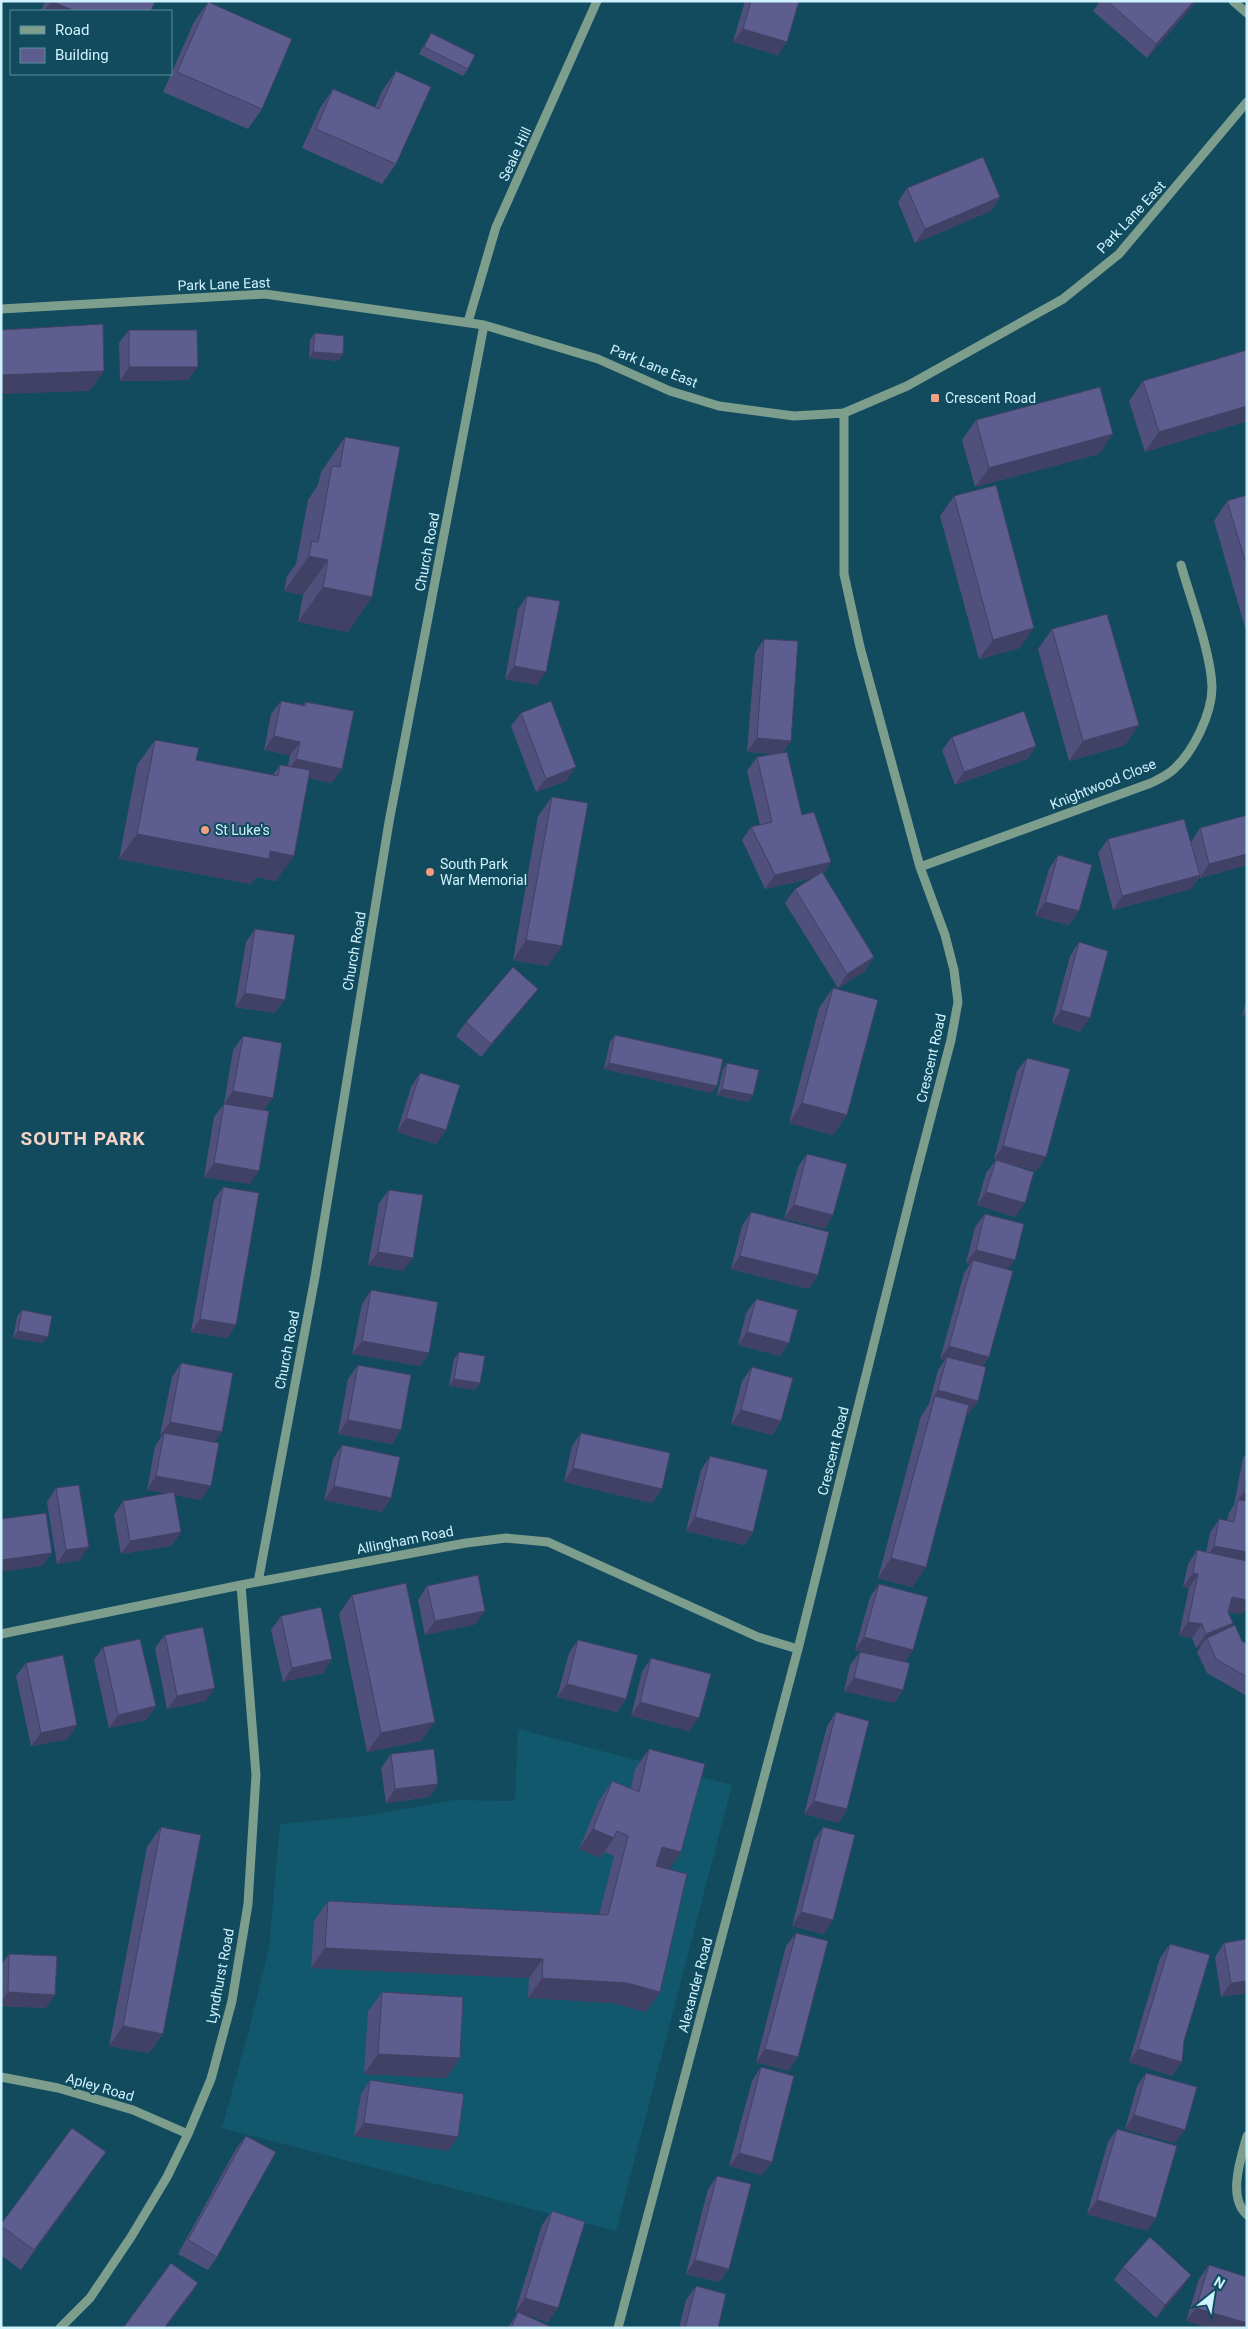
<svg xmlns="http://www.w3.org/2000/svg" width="1248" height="2329" font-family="Roboto,sans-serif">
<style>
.built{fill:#12586c}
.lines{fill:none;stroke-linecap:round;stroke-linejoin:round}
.minor{stroke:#7e9e8d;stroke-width:9}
.wall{fill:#50507c}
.shaded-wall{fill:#414165}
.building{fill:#5d5d90;stroke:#414165}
.poi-dot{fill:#f2a07f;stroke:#114b5d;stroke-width:2}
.labels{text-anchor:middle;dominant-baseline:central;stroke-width:4;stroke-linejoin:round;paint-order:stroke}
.street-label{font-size:14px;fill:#cff2ff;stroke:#114b5d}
.poi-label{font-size:14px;fill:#cff2ff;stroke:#114b5d;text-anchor:start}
.district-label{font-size:19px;font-weight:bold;letter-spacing:1px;fill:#f4d4c7;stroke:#114b5d}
</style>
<rect width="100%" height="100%" fill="#114b5d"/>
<path class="built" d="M518,1729L732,1785L616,2231L222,2128L249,2030L269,1948L280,1824L365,1816L454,1800L515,1801Z"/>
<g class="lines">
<path class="minor" d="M1233,1L1247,13
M1,309L265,294L484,325L598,359L670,391L719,406L794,416L844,413L907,386L1063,299L1119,254L1247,102
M468,322L496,227L597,1
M920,867L1151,783C1159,779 1168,775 1174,769C1193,752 1212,714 1212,687C1211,653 1191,600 1181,565
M258,1582L315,1277L389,822L484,325
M1,1634L241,1585L466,1543L506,1538L548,1542L758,1637L798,1649
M1,2077L58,2088L133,2110L188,2134
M1247,2136C1241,2158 1227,2197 1247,2215
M60,2328L90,2298L131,2237L167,2177L188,2134L211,2079L232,2001L248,1904L256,1775L241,1585
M618,2328L798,1649L915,1178L951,1040L958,1002L954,970L945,935L920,867L860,647L844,574V413"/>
</g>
<path class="wall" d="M45,1H155L151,11H41Z
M745,1H799L778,55L733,42Z
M1100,1H1197L1147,58L1093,11Z
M208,2L262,109L248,129L163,92L194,22Z
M431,33L468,69L463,76L419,54Z
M396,71V164L382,184L302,148L320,108L333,89L375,107L382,91Z
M907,188L1000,197L991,211L915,243L898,202Z
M129,330L188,380L120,381L119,343Z
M315,333L343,354L338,361L309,358L310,340Z
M1247,350V421L1145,452L1129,401L1143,381Z
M976,420L1099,454L975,487L962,440Z
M345,437L372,597L348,632L298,622L303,595L284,591L287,576L296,564L308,500L318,485L321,472Z
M1247,495V634L1214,521L1227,501Z
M954,496L1020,648L979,659L940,516Z
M527,596L537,685L505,679L518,609Z
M1052,629L1139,725L1125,745L1069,761L1038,649Z
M764,639L791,741L782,753L802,815L831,862L823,874L874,957L865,971L838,988L785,903L795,889L813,878L765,889L742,840L751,827L760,825L747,771L757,757L776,754L747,752L755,653Z
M281,701L303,705L306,702L332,783L309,778L276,881L256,877L251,884L119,859L137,765L155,740L196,760L273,775L280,765L288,766L290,755L264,750L271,714Z
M521,713L566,781L536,792L511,726Z
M952,737L1036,746L1027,759L955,785L942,750Z
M552,797L548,966L513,960L538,816Z
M1247,815V865L1200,878V876L1191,889L1113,910L1098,853L1108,839L1191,842L1200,828Z
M1058,855L1069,925L1035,916L1049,869Z
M255,929L275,1013L235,1007L246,942Z
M1079,942L1080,1032L1052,1023L1070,956Z
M833,988L847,1115L833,1135L789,1123L819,1008Z
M538,989L528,1002L481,1057L456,1036L466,1022Z
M1247,999V1017L1242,1016Z
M615,1035L712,1093L604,1069L610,1042Z
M243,1036L264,1110L250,1184L204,1177L214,1117L224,1104L233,1050Z
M1027,1058L1037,1171L1006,1163L1015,1217L977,1205L986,1173L996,1160L994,1159L1017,1071Z
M727,1063L753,1095L748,1102L717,1095L723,1069Z
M420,1073L446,1130L436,1144L397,1132L411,1087Z
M807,1154L833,1215L824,1229L784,1218L798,1167Z
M223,1187L236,1325L227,1338L191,1332L214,1200Z
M389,1190L403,1271L368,1265L379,1203Z
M751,1212L818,1275L809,1289L731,1269L742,1226Z
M985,1214L1008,1270L989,1357L983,1366L978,1401L968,1415L967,1414L926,1567L912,1587L878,1578L921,1416L929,1404L938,1370L945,1360L940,1359L964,1273L970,1264L966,1263L975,1227Z
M371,1290L429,1353L420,1366L352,1354L362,1304Z
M756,1299L780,1356L738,1345L746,1313Z
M22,1310L43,1343L13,1338L17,1317Z
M459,1352L475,1390L449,1386L454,1359Z
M181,1363L215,1442L201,1500L175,1495L181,1532L171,1546L121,1554L114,1515L123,1501L167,1493L147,1490L155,1446L162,1436L160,1435L172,1377Z
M358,1365L392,1444L338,1434L348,1379Z
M752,1367L781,1421L772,1435L731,1424L742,1381Z
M581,1433L662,1489L652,1503L564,1482L572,1446Z
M342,1445L391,1498L382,1512L324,1500L333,1459Z
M1247,1453V1607L1242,1614L1228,1612L1233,1623L1230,1627L1242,1641L1247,1644V1696L1207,1673L1197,1652L1201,1646L1196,1648L1192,1638L1179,1635L1189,1588L1183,1587L1188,1564L1197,1550L1206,1552L1210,1533L1219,1519L1227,1521L1229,1513L1234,1505L1243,1458Z
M710,1456L753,1532L744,1545L686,1531L701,1470Z
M56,1488L80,1560L57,1564L47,1502Z
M879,1584L905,1662L903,1690L894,1703L844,1691L850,1665L860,1652L867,1654L855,1650L870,1597Z
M427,1586L476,1624L425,1635L418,1600Z
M352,1595L421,1741L367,1752L339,1614Z
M281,1616L323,1673L283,1682L271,1630Z
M165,1635L206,1701L167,1709L155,1648Z
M578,1640L626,1699L617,1712L557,1697L569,1653Z
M103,1647L156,1706L146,1720L109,1728L94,1660Z
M651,1658L689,1731L631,1716L642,1672Z
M26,1663L68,1739L31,1746L16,1676Z
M836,1712L847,1809L838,1823L804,1814L827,1726Z
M649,1749L669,1869L646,2012L613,2003L528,1998L529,1978L311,1968L314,1921L328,1901L599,1915L614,1856L605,1852L600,1858L579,1849L599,1801L612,1781L631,1788L635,1769Z
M391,1754L438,1784L429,1797L386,1803L381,1768Z
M161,1827L163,2034L149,2053L109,2046L147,1847Z
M823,1827L824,1934L792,1926L814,1841Z
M796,1933L798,2057L788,2071L756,2062L786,1946Z
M1224,1943L1247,1993L1221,1997L1215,1957Z
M1170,1944L1182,2062L1172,2076L1129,2062L1160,1958Z
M9,1954L46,2008L1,2006V1965Z
M382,1992L460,2058L446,2078L364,2074L368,2012Z
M761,2067L772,2162L762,2175L729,2166L752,2081Z
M1146,2073L1175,2143L1125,2129L1137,2086Z
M370,2080L458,2137L448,2151L354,2136L361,2094Z
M1117,2129L1156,2218L1147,2231L1087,2214L1108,2142Z
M246,2136L217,2257L208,2270L178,2254L236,2149Z
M92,2172L21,2270L1,2255V2224Z
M717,2176L729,2269L719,2282L686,2274L708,2189Z
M552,2211L548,2322L520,2313L548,2328H508L518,2312H515L542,2225Z
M1209,2265L1247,2277L1186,2321L1199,2279Z
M1123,2267L1182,2288L1156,2318L1114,2280Z
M696,2286L718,2328H679L686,2300Z"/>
<path class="shaded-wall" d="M51,1L75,11H44Z
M1194,1H1197L1147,58L1156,44Z
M743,29L787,42L778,55L733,42Z
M1000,197L991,211L915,243L925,229Z
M313,352L343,354L338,361L309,358Z
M129,367H198L188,380L120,381Z
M104,371L90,391L1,394V375Z
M1247,406V421L1145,452L1159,432Z
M1113,434L1099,454L975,487L989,468Z
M309,556L328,560L303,595L284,591Z
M323,587L372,597L348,632L298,622Z
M1034,628L1020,648L979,659L993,640Z
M514,666L546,672L537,685L505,679Z
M1139,725L1125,745L1069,761L1083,741Z
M274,736L300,742L290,755L264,750Z
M757,738L791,741L781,754L747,752Z
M1036,746L1027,759L955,785L964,772Z
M296,759L342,769L332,783L287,773Z
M576,767L566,781L536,792L546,779Z
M137,834L270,851L294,856L276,881L256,877L251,884L119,859Z
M1247,854V865L1200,878L1209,864Z
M831,862L821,876L765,889L775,875Z
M1200,875L1191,889L1113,910L1122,896Z
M1045,902L1079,911L1069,925L1035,916Z
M526,940L562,946L548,966L513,960Z
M874,957L865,971L838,988L847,974Z
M538,989L528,1002L481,1057L491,1044Z
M245,993L285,1000L275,1013L235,1007Z
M1247,1009V1017L1242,1016Z
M1061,1010L1090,1018L1080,1032L1052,1023Z
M609,1063L717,1086L712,1093L604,1069Z
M722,1089L753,1095L748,1102L717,1095Z
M233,1091L273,1098L263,1111L224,1104Z
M802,1103L847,1115L833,1135L789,1123Z
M406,1118L446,1130L436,1144L397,1132Z
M1003,1146L1046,1157L1037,1171L994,1159Z
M214,1163L259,1171L250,1184L204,1177Z
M986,1192L1025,1203L1015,1217L977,1205Z
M794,1205L833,1215L824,1229L784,1218Z
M976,1250L1015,1260L1005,1273L973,1260L970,1264L966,1263Z
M378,1252L413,1258L403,1271L368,1265Z
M740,1256L818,1275L809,1289L731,1269Z
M200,1319L236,1325L227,1338L191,1332Z
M18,1331L48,1337L43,1343L13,1338Z
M747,1332L789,1343L780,1356L738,1345Z
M362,1341L429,1353L420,1366L352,1354Z
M949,1346L989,1357L980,1370L947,1357L945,1360L940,1359Z
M454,1379L480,1383L475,1390L449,1386Z
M938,1390L978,1401L968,1415L933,1405L935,1396L929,1404Z
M741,1410L781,1421L772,1435L731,1424Z
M348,1420L401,1430L392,1444L338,1434Z
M170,1422L222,1432L212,1446L164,1433L162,1436L160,1435Z
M573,1468L662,1489L652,1503L564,1482Z
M156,1476L211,1486L201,1500L147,1490Z
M334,1486L391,1498L382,1512L324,1500Z
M1244,1492L1247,1493V1509L1238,1500Z
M695,1517L753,1532L744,1545L686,1531Z
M181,1532L171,1546L121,1554L130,1541Z
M1214,1546L1247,1552V1568L1205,1560Z
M89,1547L80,1560L57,1564L66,1550Z
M52,1553L42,1566L1,1572V1560Z
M891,1558L926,1567L912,1587L878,1578Z
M1193,1573L1198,1574L1189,1588L1183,1587Z
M1232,1597L1247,1600V1607L1242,1614L1222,1610Z
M485,1611L476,1624L425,1635L435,1621Z
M1188,1622L1202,1624L1192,1638L1179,1635Z
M1233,1623L1223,1637L1207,1638L1201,1646L1196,1648L1206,1634Z
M864,1637L913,1650L904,1664L855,1650Z
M332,1659L323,1673L283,1682L292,1668Z
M854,1678L903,1690L894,1703L844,1691Z
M567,1684L626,1699L617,1712L557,1697Z
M215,1688L206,1701L167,1709L177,1696Z
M640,1702L699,1718L689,1731L631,1716Z
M156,1706L146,1720L109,1728L118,1715Z
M435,1722L421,1741L367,1752L381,1733Z
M77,1725L68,1739L31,1746L41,1733Z
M438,1784L429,1797L386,1803L395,1789Z
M814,1801L847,1809L838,1823L804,1814Z
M593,1829L614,1838L600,1858L579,1849Z
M662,1847L681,1852L668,1871L648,1866Z
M801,1912L833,1920L824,1934L792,1926Z
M325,1948L543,1959L529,1978L311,1968Z
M542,1978L627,1983L660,1992L646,2012L613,2003L528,1998Z
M1247,1981V1993L1221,1997L1231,1983Z
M8,1992L55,1995L46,2008L1,2006V2001Z
M123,2026L163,2034L149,2053L109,2046Z
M765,2049L798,2057L788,2071L756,2062Z
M1138,2049L1182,2062L1172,2076L1129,2062Z
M378,2054L460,2058L446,2078L364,2074Z
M1134,2115L1185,2130L1175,2143L1125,2129Z
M364,2123L458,2137L448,2151L354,2136Z
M106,2152L92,2172L21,2270L34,2250Z
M739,2153L772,2162L762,2175L729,2166Z
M1097,2200L1156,2218L1147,2231L1087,2214Z
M695,2260L729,2269L719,2282L686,2274Z
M1191,2275L1182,2288L1156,2318L1165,2305Z
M198,2283L189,2297L165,2328H164Z
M525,2298L558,2308L548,2322L515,2312Z
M1196,2308L1247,2323V2328H1208L1186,2321Z"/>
<path class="building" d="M51,1H155L151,11H75Z
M751,1H799L787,42L743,29Z
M1107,1H1194L1156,44Z
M208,2L292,39L262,109L177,72Z
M431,33L475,55L468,69L424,47Z
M396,71L431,87L396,164L316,129L333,89L379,109Z
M983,157L1000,197L925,229L907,188Z
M103,324L104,371L1,375V330Z
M129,330H197L198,367H129Z
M315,333L344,336L343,354L313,352Z
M1247,350V406L1159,432L1143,381Z
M1100,387L1113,434L989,468L976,420Z
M345,437L400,447L372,597L323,587L328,560L309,556L312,541L318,542L332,466L340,467Z
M996,485L1034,628L993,640L954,496Z
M1247,495V567L1227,501Z
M527,596L560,601L546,672L514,666Z
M1107,614L1139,725L1083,741L1052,629Z
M764,639L798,641L791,741L757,738Z
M281,701L305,706L306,702L354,711L342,769L296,759L300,742L274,736Z
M551,701L576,767L546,779L521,713Z
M1024,711L1036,746L964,772L952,737Z
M155,740L199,748L196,760L278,776L280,765L310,770L294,856L270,851L269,859L137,834Z
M787,752L802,815L814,812L831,862L775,875L751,827L772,822L757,757Z
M552,797L588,803L562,946L526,940Z
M1247,815V854L1209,864L1200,828Z
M1184,819L1200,875L1122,896L1108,839Z
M1058,855L1092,865L1079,911L1045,902Z
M822,872L874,957L847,974L795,889Z
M255,929L295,935L285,1000L245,993Z
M1079,942L1108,951L1090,1018L1061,1010Z
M513,967L538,989L491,1044L466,1022Z
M833,988L878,1000L847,1115L802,1103Z
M615,1035L723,1059L717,1086L609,1063Z
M243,1036L282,1043L273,1098L233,1091Z
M1027,1058L1070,1069L1046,1157L1003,1146Z
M727,1063L759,1070L753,1095L722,1089Z
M420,1073L460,1085L446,1130L406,1118Z
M224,1104L269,1111L259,1171L214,1163Z
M807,1154L847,1164L833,1215L794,1205Z
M996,1160L1034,1172L1025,1203L986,1192Z
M223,1187L259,1193L236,1325L200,1319Z
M389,1190L423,1195L413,1258L378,1252Z
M751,1212L829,1232L818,1275L740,1256Z
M985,1214L1024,1224L1015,1260L976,1250Z
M973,1260L1013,1271L989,1357L949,1346Z
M371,1290L438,1302L429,1353L362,1341Z
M756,1299L798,1310L789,1343L747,1332Z
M22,1310L52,1316L48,1337L18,1331Z
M459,1352L485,1356L480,1383L454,1379Z
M947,1357L986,1367L978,1401L938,1390Z
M181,1363L233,1373L222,1432L170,1422Z
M358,1365L411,1375L401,1430L348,1420Z
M752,1367L793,1378L781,1421L741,1410Z
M935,1396L969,1405L926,1567L891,1558Z
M164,1433L219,1443L211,1486L156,1476Z
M581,1433L670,1453L662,1489L573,1468Z
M342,1445L400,1457L391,1498L334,1486Z
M710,1456L768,1470L753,1532L695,1517Z
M1247,1476V1493L1244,1492Z
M79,1485L89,1547L66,1550L56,1488Z
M174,1492L181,1532L130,1541L123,1501Z
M1238,1500L1247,1501V1552L1214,1546L1219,1519L1234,1522Z
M46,1513L52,1553L1,1560V1519Z
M1197,1550L1247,1561V1600L1232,1597L1228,1612L1233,1623L1206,1634L1202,1624L1188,1622L1198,1574L1193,1573Z
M478,1575L485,1611L435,1621L427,1586Z
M406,1583L435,1722L381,1733L352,1595Z
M879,1584L928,1597L913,1650L864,1637Z
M321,1607L332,1659L292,1668L281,1616Z
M1235,1625L1242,1641L1247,1644V1677L1216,1659L1207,1638Z
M203,1627L215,1688L177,1696L165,1635Z
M140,1639L156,1706L118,1715L103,1647Z
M578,1640L638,1655L626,1699L567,1684Z
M860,1652L910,1663L903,1690L854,1678Z
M63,1655L77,1725L41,1733L26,1663Z
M651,1658L711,1674L699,1718L640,1702Z
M836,1712L869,1721L847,1809L814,1801Z
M434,1749L438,1784L395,1789L391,1754Z
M649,1749L705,1764L681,1852L662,1847L656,1866L687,1874L660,1992L627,1983L542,1978L543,1959L325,1948L328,1901L608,1915L628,1836L617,1831L614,1838L593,1829L612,1781L639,1792Z
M161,1827L201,1835L163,2034L123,2026Z
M823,1827L855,1835L833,1920L801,1912Z
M796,1933L828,1941L798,2057L765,2049Z
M1247,1939V1981L1231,1983L1224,1943Z
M1170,1944L1210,1955L1184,2041L1182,2062L1138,2049Z
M9,1954L57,1956L55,1995L8,1992Z
M382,1992L463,1997L460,2058L378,2054Z
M761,2067L794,2076L772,2162L739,2153Z
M1146,2073L1197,2087L1185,2130L1134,2115Z
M370,2080L464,2094L458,2137L364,2123Z
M72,2128L106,2152L34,2250L1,2226V2224Z
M1117,2129L1177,2146L1156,2218L1097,2200Z
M246,2136L276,2152L217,2257L188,2240Z
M717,2176L751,2184L729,2269L695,2260Z
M552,2211L585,2222L558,2308L525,2298Z
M1150,2237L1191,2275L1165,2305L1123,2267Z
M171,2263L198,2283L164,2328H123Z
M1209,2265L1247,2277V2323L1196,2308Z
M696,2286L726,2294L718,2328H685Z
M518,2312L549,2326L548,2328H511Z"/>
<g class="poi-dot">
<rect x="930" y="393" width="10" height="10" rx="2.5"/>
<circle cx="205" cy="830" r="5"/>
<circle cx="430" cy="872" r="5"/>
</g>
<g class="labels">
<g class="street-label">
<text transform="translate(515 154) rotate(-65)">Seale Hill</text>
<text transform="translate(1131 217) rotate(-47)">Park Lane East</text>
<text transform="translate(224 284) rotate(-2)">Park Lane East</text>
<text transform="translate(654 366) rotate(22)">Park Lane East</text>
<text transform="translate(427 552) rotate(-79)">Church Road</text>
<text transform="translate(1103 784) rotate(-22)">Knightwood Close</text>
<text transform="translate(354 951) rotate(-80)">Church Road</text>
<text transform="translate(931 1058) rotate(-77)">Crescent Road</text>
<text transform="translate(287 1350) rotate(-79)">Church Road</text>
<text transform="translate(833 1451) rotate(-76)">Crescent Road</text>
<text transform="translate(405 1540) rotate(-11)">Allingham Road</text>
<text transform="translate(220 1976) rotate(-79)">Lyndhurst Road</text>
<text transform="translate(695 1985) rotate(-75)">Alexander Road</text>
<text transform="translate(100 2087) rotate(16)">Apley Road</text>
</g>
<g class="poi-label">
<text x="945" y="398">Crescent Road</text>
<text x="215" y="830">St Luke's</text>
<text x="440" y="864">South Park<tspan x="440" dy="16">War Memorial</tspan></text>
</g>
<g class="district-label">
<text x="83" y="1138">SOUTH PARK</text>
</g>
</g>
<rect width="1248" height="2329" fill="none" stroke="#cff2ff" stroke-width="5"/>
<rect x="10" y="10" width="162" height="65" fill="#114b5d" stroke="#5d8e9e"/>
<rect x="20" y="26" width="25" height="8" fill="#7e9e8d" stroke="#5d8e9e"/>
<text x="55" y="35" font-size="15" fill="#cff2ff">Road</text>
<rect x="20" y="48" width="25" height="15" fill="#5d5d90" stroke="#5d8e9e"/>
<text x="55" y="60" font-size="15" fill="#cff2ff">Building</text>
<g transform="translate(1213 2294) rotate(30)" stroke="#114b5d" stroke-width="4" paint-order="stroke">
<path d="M0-4L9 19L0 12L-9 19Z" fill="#cff2ff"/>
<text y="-8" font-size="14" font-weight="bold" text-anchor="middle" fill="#cff2ff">N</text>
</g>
</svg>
